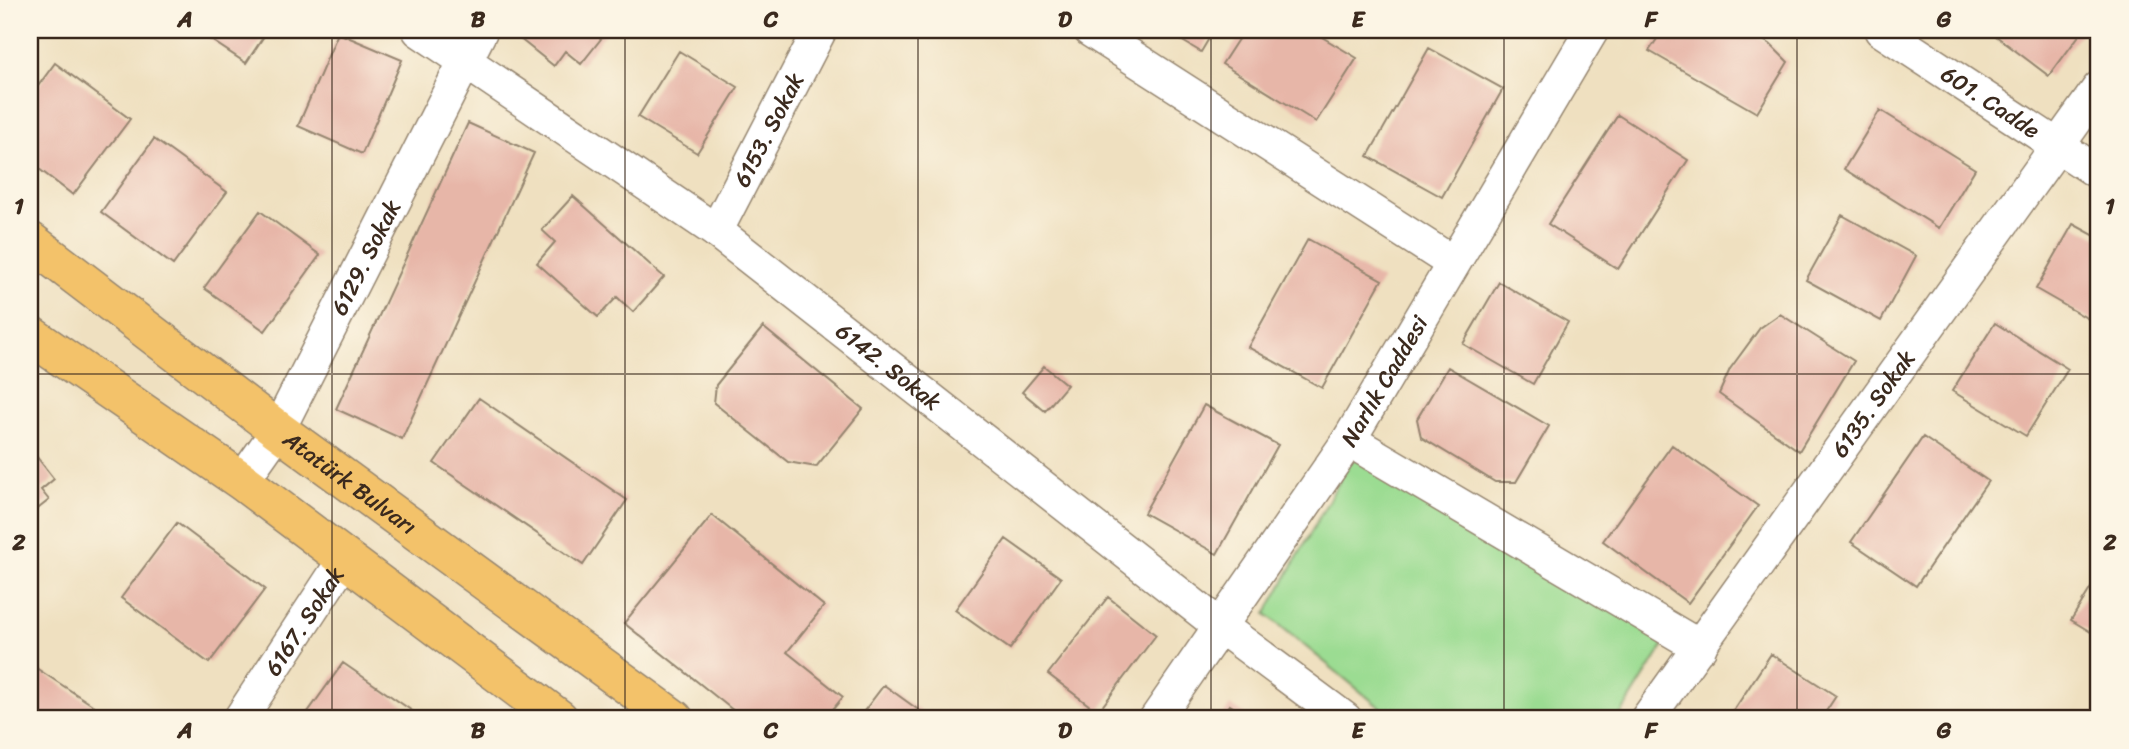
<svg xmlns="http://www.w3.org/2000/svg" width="2129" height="749" font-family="Sriracha,sans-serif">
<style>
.green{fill:#9bdc92;stroke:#6b8358;stroke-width:2}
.building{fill:#e7b6a8}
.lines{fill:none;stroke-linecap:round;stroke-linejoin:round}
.minor-casing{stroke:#95856f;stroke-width:36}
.major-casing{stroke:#95856f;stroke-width:41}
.minor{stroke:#fff;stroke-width:33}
.major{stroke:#f3c26a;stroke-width:38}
.grid{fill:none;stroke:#3b2a1e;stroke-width:2;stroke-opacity:0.55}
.labels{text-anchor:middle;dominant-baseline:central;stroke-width:5;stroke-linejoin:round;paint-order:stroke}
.street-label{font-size:23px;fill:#3b2a1e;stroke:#fcf5e5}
.neatline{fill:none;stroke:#3b2a1e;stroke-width:2.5}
.grid-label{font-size:23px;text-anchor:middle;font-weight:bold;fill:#3b2a1e}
</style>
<rect width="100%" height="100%" fill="#fcf5e5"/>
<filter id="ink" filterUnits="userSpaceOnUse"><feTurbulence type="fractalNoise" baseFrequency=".0143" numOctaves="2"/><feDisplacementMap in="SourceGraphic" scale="14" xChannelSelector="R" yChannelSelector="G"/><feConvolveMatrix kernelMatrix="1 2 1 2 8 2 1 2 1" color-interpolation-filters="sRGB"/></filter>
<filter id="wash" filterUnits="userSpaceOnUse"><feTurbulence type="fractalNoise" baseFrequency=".00686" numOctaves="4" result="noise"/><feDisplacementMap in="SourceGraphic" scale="28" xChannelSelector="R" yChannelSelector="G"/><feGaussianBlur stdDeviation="1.57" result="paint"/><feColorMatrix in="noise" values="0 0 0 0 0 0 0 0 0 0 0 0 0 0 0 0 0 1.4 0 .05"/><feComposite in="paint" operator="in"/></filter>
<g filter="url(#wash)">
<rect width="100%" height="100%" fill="#efe0c0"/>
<path class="green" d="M1353,456L1669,637L1618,719H1394L1266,614Z"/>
<g id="blocks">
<path class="building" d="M196,30H268L246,63Z
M509,30H608L581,64L565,51L554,66Z
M1164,30H1214L1201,52Z
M1244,30H1310L1357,58L1316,122L1222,64Z
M1663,30H1745L1770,44L1788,62L1757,113L1649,51Z
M1995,30H2083L2049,76L1996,36Z
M338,33L402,60L362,154L298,126Z
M1429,48L1503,89L1442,197L1368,156Z
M679,51L738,87L697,153L638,117Z
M55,63L130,119L73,195L30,162V97Z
M1880,110L1975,169L1939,228L1844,169Z
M1618,115L1688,160L1618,269L1548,224Z
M468,123L534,153L402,439L336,409Z
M154,139L227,192L173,265L101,212Z
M573,196L664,277L633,312L617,297L598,317L537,263L555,242L542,230Z
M260,211L320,255L265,331L204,288Z
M1842,215L1916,256L1881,321L1806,280Z
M2073,224L2099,238V325L2036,289Z
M1308,239L1382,280L1322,388L1248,347Z
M1499,282L1568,322L1533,384L1463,344Z
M1780,314L1854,361L1799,451L1719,394L1730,369L1760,328Z
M1995,323L2068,369L2026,436L1952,391Z
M763,327L863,409L816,467L788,462L714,403L716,385Z
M1044,366L1067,385L1045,411L1022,392Z
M1448,367L1549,426L1516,482H1495L1421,437L1417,419Z
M479,398L627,500L583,565L434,463Z
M1204,405L1278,445L1217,554L1144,513Z
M1923,437L1988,481L1916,586L1851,542Z
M1672,445L1758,506L1688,603L1603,541Z
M33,452L54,479L41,490L49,500L30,515V454Z
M712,515L824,606L787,652L843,697L825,719H744L624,623Z
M177,523L265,589L209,663L121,598Z
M1006,539L1061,578L1010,649L955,610Z
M2099,575V637L2071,620Z
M1108,597L1156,635L1098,712L1048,674Z
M1771,654L1836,696L1821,719H1728Z
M343,663L418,715L415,719H303Z
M30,664L100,710L94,719H30Z
M884,685L931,719H858Z
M1230,705L1252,719H1221Z"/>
</g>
</g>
<g filter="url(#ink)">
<use href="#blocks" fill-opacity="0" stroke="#95856f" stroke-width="2"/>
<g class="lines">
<g class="minor-casing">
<g id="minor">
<path id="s1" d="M419,30L716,231L1220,626L1345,719"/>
<path d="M1090,30L1453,263"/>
<path id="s2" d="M1881,30L2099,173"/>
<path id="s3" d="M716,231L820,30"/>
<path d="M1349,440L1700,647"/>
<path id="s4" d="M242,481L278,430L481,30"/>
<path id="s5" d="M240,719L346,557"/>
<path id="s6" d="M1156,719L1349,440L1592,30"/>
<path id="s7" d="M1647,719L2099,88"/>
</g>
</g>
<g class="major-casing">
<g id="major">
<path id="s8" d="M30,241L278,430L674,719"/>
<path d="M30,335L242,481L559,719"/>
</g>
</g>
<use href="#minor" class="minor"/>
<use href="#major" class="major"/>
</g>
</g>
<path class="grid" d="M332,30V719M625,30V719M918,30V719M1211,30V719M1504,30V719M1797,30V719M30,374H2099"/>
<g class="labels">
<g class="street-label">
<text stroke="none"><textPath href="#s2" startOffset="131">601. Cadde</textPath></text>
<text stroke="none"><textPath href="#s3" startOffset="114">6153. Sokak</textPath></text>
<text stroke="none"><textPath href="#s4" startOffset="256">6129. Sokak</textPath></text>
<text stroke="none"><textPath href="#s1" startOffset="578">6142. Sokak</textPath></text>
<text stroke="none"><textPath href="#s6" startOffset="408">Narlık Caddesi</textPath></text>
<text stroke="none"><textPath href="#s7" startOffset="388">6135. Sokak</textPath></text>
<text stroke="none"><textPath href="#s8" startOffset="401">Atatürk Bulvarı</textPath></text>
<text stroke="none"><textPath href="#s5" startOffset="117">6167. Sokak</textPath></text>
</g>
</g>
<rect width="2129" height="749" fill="none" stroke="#fcf5e5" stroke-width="77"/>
<rect x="38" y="38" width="2052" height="672" class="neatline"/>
<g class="grid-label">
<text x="185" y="27">A</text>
<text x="478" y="27">B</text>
<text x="771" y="27">C</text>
<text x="1065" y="27">D</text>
<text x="1358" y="27">E</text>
<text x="1651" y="27">F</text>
<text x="1944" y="27">G</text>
<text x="19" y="214">1</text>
<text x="2110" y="214">1</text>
<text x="19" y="550">2</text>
<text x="2110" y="550">2</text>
<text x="185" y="738">A</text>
<text x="478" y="738">B</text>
<text x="771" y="738">C</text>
<text x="1065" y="738">D</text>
<text x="1358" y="738">E</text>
<text x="1651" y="738">F</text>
<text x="1944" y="738">G</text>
</g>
</svg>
